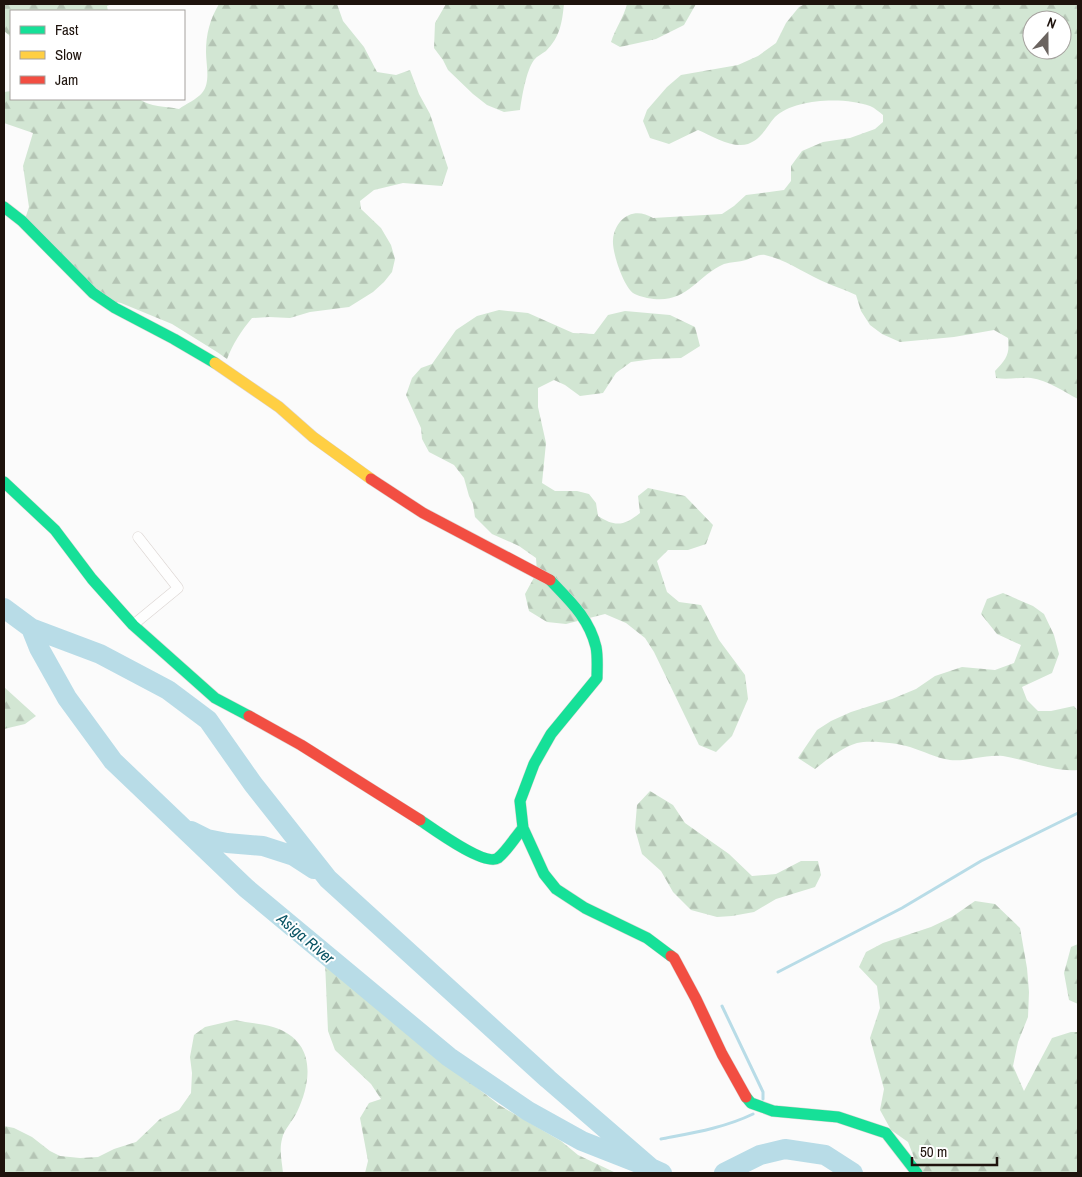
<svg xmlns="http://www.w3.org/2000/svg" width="1082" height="1177" font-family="'Archivo Narrow',sans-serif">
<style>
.forest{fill:url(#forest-firs);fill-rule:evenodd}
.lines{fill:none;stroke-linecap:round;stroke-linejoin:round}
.stream{stroke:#b8dce7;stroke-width:3}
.river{stroke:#b8dce7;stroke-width:20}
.street-casing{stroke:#dcd5d2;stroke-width:11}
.fast-casing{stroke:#dcd5d2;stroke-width:12}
.slow-casing{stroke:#dcd5d2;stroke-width:12}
.jam-casing{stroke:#dcd5d2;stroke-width:12}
.street{stroke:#fefefe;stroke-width:10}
.fast{stroke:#16e098;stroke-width:11}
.slow{stroke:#ffcf43;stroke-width:11}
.jam{stroke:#f24e42;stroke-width:11}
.labels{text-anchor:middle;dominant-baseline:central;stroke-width:4;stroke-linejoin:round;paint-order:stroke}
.water-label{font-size:16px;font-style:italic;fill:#0a5464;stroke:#fff}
</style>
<defs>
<pattern id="forest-firs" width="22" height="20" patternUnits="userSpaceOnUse" patternTransform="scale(1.25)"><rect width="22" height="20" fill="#d2e6d3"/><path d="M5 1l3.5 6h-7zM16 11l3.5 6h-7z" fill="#b4c4b4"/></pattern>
</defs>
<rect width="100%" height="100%" fill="#fbfbfb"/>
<path class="forest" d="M4,4H112L107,6L108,11H11V37L4,31Z
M219,4H337L343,21L364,47L377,72L396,75L410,70L419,94L430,114L448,168L442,186L403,183L374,190L360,201L361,209L381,228L391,245L395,259L392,272L384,282L373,292L349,307L310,312L290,318L269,317L252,318C241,331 233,344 227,359L217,352L172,324L121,303L99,298L23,225L29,207L23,166L33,133L4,123V92L11,91V99H139C150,107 165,106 179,109C186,104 197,99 202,93C211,82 206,65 206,52C206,34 210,19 219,4Z
M446,4H564C562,23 560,37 546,51C542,54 537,56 534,60C526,71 522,97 520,110L504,112L487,105L473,94L448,70L443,60L434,48L435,23Z
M627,4H696L684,25L656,39L620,47L611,42C615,29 624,17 627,4Z
M805,4H1078V399C1064,392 1048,380 1031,378C1019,377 1008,380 996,378L995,371C1006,359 1010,355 1008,338L994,330L954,337L900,342L882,334L870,325L861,311L856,295C844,289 832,286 820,280C803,272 784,259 765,255C759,254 752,258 746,260C739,262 731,262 724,264C695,277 686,306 647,298C643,297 636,295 633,293C623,285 612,252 613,240C615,218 634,206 653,218L722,214L734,206L746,195L784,190L791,181V166L802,151L823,142L850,138L875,129L883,122V115C879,112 875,108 870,106C845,97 795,98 775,117C766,127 762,139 748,144C733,149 712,136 698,130L669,144L650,138L643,121L647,110L667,87L681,75L738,65L758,56L776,43L786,23L799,7ZM1032,20H1062V50H1032Z
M499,310L528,313L573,333L594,334L608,315L625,311L670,315L695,327L700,346L681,358L653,359L631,362L616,373L603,393L580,396L565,385L554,380L538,388V407L546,443L542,483L555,491H577L589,494L596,503L598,516C615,527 624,526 640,513L638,496L648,488L685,496L713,525L706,544L688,550H668L657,561L667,592L679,602L701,605L719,640L745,675L748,699L732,736L716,752L699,745L654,652L645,638L626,623L605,614L566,624L547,622L529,611L525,594L537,572L536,558L519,546L492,534L475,517L473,504L469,496L464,478L454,465L429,452L422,439L421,428L406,395L412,378L421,368L432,364L456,330L477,316Z
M1003,593L1033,606L1044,614L1054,635L1059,654L1052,673L1022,687L1027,700L1038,711H1051L1074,706L1078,711V770C1052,772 1028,760 1003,756C986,754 965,762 950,760C936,758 923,751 910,747C897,743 870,740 857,743C841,748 828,759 815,769L798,758L817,730L831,721L851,712L892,699L916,689L935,676L962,667L995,670L1014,663L1021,645L997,634L981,614L987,599Z
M4,687L36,716L25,724L4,729Z
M650,791L673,805L685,823L729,854L752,876L776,874L801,861H818L821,875L815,887L776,899L754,912L732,916L717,917L691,910L673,892L661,871L642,854L635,829L637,805Z
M975,901L995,904L1020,928L1027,968L1029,992L1028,1017L1018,1042L1013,1066L1024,1091L1052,1038L1071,1032H1078V1173H920L908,1142L891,1130L880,1110L884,1089L870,1038L880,1008L877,986L859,967L866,952L883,943L931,927L952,917Z
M1078,944V1004L1069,1000L1064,973L1071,947Z
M325,962L335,974L349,986L371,1001L415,1039L499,1105L561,1141L578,1155L616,1173H365L368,1161L360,1118L369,1103L381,1099L371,1084L335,1050L328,1031Z
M235,1020C247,1023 261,1023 273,1027C315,1040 313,1078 297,1112C293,1121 284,1129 282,1139C279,1150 282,1162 283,1173H4V1126L14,1128L32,1137L50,1151L60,1156L80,1158L98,1157L114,1149L136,1142L160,1119L179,1110L191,1093L192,1073L190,1057L194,1035L205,1027Z"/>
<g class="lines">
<path class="stream" d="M778,972L902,908L981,861L1078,813
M722,1006L763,1092V1099
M661,1139C692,1133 724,1128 753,1114"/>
<path class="river" d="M4,608L31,628L100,654L168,690L208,720L253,784L328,879L548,1079L651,1168L662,1173
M31,628L39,648L67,698L113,761L246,888L449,1057L528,1111L582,1141L638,1163
M191,831L207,839L227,843L263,846L294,856L314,869
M724,1173L760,1155L785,1149L825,1155L853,1173"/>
<g class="street-casing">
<path id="street" d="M133,625L178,588L138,537"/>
</g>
<g class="fast-casing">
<path id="fast" d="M4,207L22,221L93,293L115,308L174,339L215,363
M4,482L55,530L92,579L133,625L215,698L249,716
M550,580C570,601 589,618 596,647C598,657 597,668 597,678L551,734L534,764L520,801L523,828L544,874L556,889L585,908L647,938L671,956
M420,820C432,828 485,867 498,858C506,852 516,836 523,828
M746,1097L751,1103L773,1111L838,1117L886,1133L917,1173"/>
</g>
<g class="slow-casing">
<path id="slow" d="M215,363L279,407L313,437L371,479"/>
</g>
<g class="jam-casing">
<path id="jam" d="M371,479L423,513L550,580
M249,716L301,745L420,820
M671,956L674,958L696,999L722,1054L746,1097"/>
</g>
<use href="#street" class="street"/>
<use href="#fast" class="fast"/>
<use href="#slow" class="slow"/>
<use href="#jam" class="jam"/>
</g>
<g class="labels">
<g class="water-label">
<text transform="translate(306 938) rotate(40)">Asiga River</text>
</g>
</g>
<rect width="1082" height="1177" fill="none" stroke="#1e130d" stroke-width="10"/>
<rect x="10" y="10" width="175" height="90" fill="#ffffff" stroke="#a5a19e"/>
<rect x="20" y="26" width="25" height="8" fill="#16e098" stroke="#a5a19e"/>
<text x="55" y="35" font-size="15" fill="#1e130d">Fast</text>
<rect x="20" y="51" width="25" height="8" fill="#ffcf43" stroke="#a5a19e"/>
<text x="55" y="60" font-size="15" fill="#1e130d">Slow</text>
<rect x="20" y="76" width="25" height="8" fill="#f24e42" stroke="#a5a19e"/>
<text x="55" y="85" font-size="15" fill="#1e130d">Jam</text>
<g transform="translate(1047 35) rotate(21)"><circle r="24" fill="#ffffff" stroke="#a5a19e"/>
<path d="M0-4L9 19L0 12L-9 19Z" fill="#6b6460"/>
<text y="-8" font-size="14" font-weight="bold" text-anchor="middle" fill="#1e130d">N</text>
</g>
<path d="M912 1157v8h85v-8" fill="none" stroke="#1e130d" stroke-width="2.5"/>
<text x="920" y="1157" font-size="15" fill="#1e130d" stroke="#ffffff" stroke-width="4" paint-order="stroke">50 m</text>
</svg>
